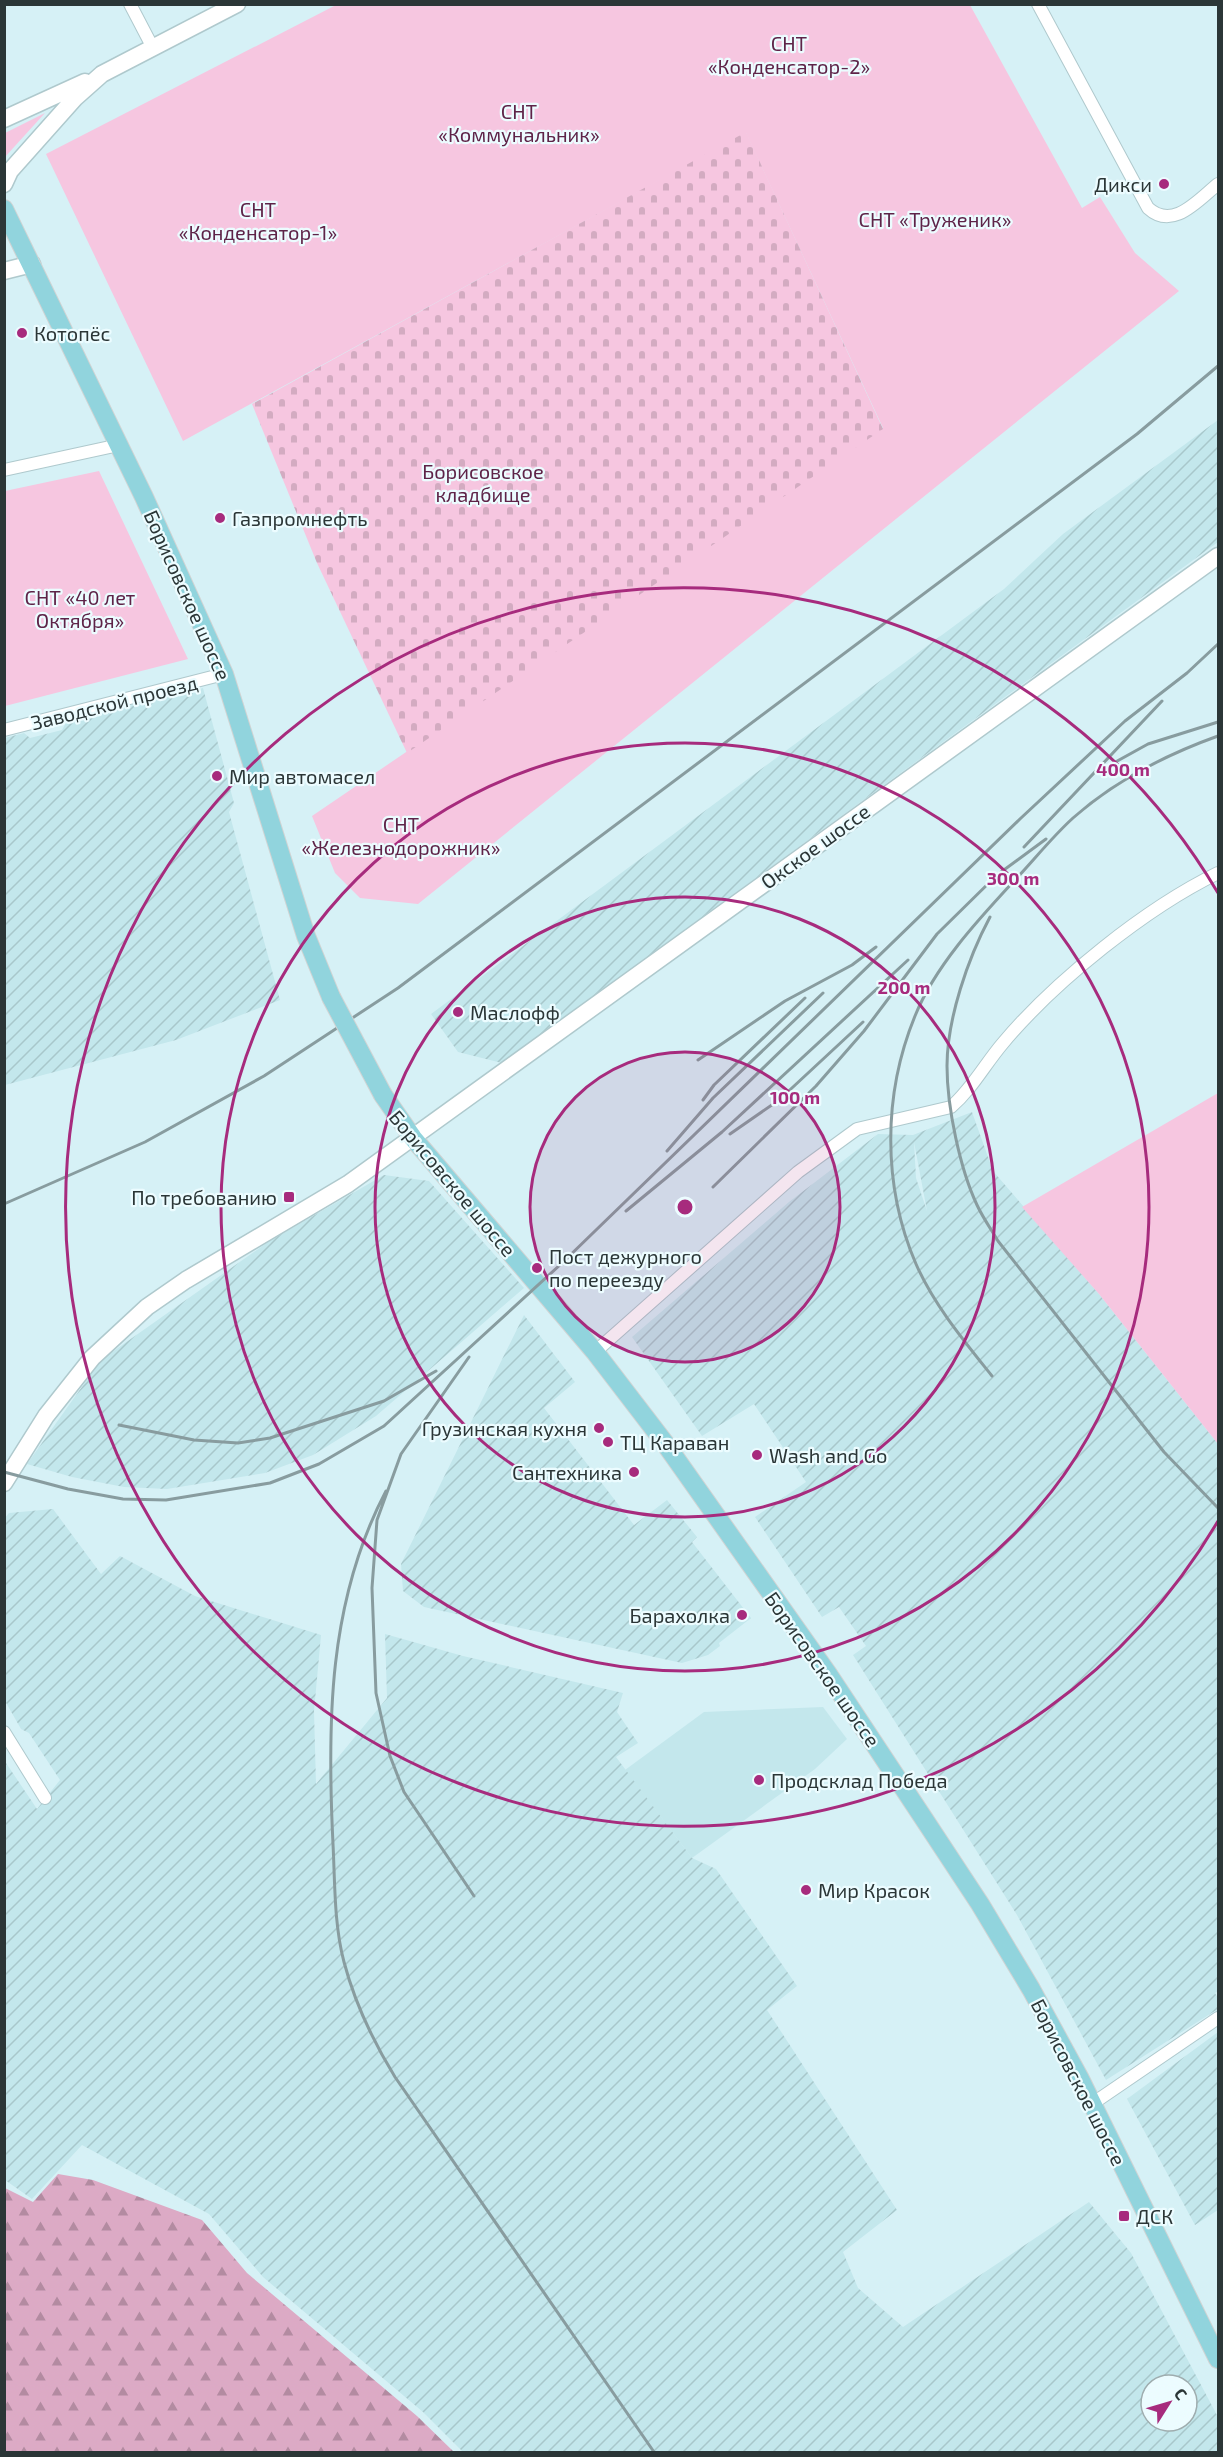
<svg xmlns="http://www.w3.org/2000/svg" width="1223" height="2457" font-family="'Exo 2',sans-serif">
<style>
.built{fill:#c3e7ec}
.industrial{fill:url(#industrial-furrows);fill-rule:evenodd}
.green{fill:#f6c6e0}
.forest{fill:url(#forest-firs)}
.cemetery{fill:url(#cemetery-stones)}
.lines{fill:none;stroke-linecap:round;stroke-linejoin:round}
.street-casing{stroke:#afc9cd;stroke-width:14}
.secondary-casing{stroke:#afc9cd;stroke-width:19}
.primary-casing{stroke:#d0d3d3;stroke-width:20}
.street{stroke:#fff;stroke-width:12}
.secondary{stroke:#fff;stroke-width:16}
.primary{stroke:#91d4dd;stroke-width:18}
.rail{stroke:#889c9f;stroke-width:3}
.primary-bridge-casing{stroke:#d0d3d3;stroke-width:20;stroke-linecap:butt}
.primary-bridge{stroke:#91d4dd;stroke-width:18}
.ring{fill:none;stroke:#a72b7d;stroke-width:3}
.poi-dot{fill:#a72b7d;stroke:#ecfcff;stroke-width:2}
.labels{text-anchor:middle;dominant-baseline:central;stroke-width:4.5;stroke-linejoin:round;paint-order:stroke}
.park-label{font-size:20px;fill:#5e2348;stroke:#ecfcff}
.poi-label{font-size:20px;fill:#2b3637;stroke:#ecfcff;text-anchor:start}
.street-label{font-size:20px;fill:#2b3637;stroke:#ecfcff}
.centre{fill:#a72b7d;stroke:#ecfcff;stroke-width:3}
.ring-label{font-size:18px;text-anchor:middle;font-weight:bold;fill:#a72b7d;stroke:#ecfcff;stroke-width:4.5;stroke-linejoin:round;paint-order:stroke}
</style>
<defs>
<pattern id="industrial-furrows" width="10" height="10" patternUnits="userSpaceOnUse" patternTransform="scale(1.5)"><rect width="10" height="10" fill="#c3e7ec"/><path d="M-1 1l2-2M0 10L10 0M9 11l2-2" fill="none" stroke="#a8c7cb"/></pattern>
<pattern id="forest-firs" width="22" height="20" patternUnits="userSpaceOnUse" patternTransform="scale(1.5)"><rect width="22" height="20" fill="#dcaac5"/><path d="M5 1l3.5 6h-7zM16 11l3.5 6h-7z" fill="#b38ba1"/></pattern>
<pattern id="cemetery-stones" width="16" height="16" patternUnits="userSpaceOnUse" patternTransform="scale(1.5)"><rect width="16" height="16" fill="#f6c6e0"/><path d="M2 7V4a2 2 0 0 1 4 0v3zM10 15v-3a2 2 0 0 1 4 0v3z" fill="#d3abc1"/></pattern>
</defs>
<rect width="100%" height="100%" fill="#d6f1f6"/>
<path class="built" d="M823,1707L847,1739L815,1769L692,1858L625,1770L704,1712Z"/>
<path class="industrial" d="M1218,420V542L502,1063L458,1052L431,1014L1004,589L1063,534Z
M203,688L234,803L229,812L280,1000L176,1040L5,1085V738L24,733L30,738L62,730L67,721Z
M972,1112L993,1171L1099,1294L1218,1444V1991L1215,1993L1218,1998V2009L1106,2080L1017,1915L853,1655L866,1646L839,1607L822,1617L755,1517L806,1482L754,1404L702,1436L632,1337L789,1202L878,1134L913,1135ZM914,1142L927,1211L916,1178Z
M384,1175L429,1181L524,1288L376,1416L313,1455L265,1473L167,1489L124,1487L72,1477L27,1464L101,1360L268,1242Z
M524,1315L575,1382L544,1408L634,1525L667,1500L697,1537L692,1542L751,1618L719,1643L720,1646L708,1655L682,1663L424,1607L403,1591L401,1564Z
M53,1509L101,1574L120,1556L195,1596L321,1635L314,1711L316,1784L387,1698L385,1634L463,1656L623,1693L617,1712L638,1743L616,1757L692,1858L716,1869L797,1986L767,2010L897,2210L843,2252L858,2288L903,2327L1089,2202L1131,2253L1218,2417V2452H463L423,2412L263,2277L209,2214L82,2145L32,2199L5,2180L4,1760L37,1809L60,1780L29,1733L21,1729L5,1701L4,1519L9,1513ZM1151,2385H1187V2421H1151Z
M1218,2032V2210L1195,2225L1127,2099Z"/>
<path class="green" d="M336,5H970L1082,208L1100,197L1135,253L1179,291L418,904L360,898L335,873L312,816L883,428L746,133L183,441L46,154Z
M45,113L5,157V133Z
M99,471L188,659L5,706V491Z
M1218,1093V1444L1099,1294L1022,1207Z"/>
<path class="forest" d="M58,2174L93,2180L202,2220L247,2273L417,2416L454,2452H5V2188L33,2202Z"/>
<path class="cemetery" d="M746,132L883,429L407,753L317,563L252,404Z"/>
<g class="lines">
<g class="street-casing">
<path id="street" d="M130,4L153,48
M1038,4L1148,208C1173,231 1198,200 1218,184
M4,470L119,445
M4,730L224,674
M595,1352L798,1172L857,1129L951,1107C972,1089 985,1064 1003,1043C1055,981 1146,908 1218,873
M4,1732L45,1798
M1092,2104L1218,2018"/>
</g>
<g class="secondary-casing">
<path id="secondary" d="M4,119L85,82
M4,184L10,171L75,98L102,74L237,4
M4,271L32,264
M4,1483L46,1416L92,1358L147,1307L186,1280L348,1184L1218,556"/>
</g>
<g class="primary-casing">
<path id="primary" d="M4,209L144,497L224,674L306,936L331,997
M383,1095L413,1138L595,1352L664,1442L828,1674L924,1819L980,1904L1031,1989L1079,2077L1218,2359"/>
</g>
<use href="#street" class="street"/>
<use href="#secondary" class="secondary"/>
<use href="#primary" class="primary"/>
<path class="rail" d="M1110,765L1148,744L1218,722
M1024,847L1162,701
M990,917C968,958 947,1019 947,1066C947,1107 960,1169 977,1205C983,1218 991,1229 998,1241L1164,1452L1218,1508
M698,1060L785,1001L852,965L876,947
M703,1100L714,1085L805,998
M730,1134L779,1100L863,1022
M667,1151L713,1098L823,993
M713,1187L816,1086L864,1031L937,934L997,875L1046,839
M4,1204L145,1142L264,1076L398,988L1137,434L1218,366
M626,1211L722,1132L908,960
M469,1357L401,1454L377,1520L372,1588L376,1693L390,1756L404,1792L474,1896
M992,1376C964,1341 934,1305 916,1264C882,1185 883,1094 915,1016C935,966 978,920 1014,881C1034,860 1052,837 1073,818C1116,780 1165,755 1218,736
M119,1425L194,1440L238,1443L270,1438L384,1401L436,1371
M4,1472L68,1489L123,1499L166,1500L270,1483L319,1464L384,1426L561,1264L1021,818L1125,721L1187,673L1218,644
M386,1491C328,1601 327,1723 333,1844C335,1883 334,1924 344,1962C355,2004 373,2041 395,2077L654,2452"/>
<g class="primary-bridge-casing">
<path id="primary-bridge" d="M331,997L383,1095"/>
</g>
<use href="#primary-bridge" class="primary-bridge"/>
</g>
<circle cx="685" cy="1207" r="155" fill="#a72b7d" fill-opacity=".12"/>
<g class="ring">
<circle cx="685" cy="1207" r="155"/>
<circle cx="685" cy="1207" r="310"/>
<circle cx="685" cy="1207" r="464"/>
<path d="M1218 1521A619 619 0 1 1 1218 893"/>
</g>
<g class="poi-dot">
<circle cx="1164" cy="184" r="6"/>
<circle cx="22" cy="333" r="6"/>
<circle cx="220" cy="518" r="6"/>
<circle cx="217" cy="776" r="6"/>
<circle cx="458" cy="1012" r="6"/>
<rect x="283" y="1191" width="12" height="12" rx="3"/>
<circle cx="537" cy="1268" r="6"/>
<circle cx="599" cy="1428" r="6"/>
<circle cx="608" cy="1442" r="6"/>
<circle cx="757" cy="1455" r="6"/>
<circle cx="634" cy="1472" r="6"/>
<circle cx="742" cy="1615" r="6"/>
<circle cx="759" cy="1780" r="6"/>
<circle cx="806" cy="1890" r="6"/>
<rect x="1118" y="2210" width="12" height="12" rx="3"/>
</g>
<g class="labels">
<g class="park-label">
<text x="789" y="43">СНТ<tspan x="789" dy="23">«Конденсатор-2»</tspan></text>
<text x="519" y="111">СНТ<tspan x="519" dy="23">«Коммунальник»</tspan></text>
<text x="258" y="209">СНТ<tspan x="258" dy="23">«Конденсатор-1»</tspan></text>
<text x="935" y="219">СНТ «Труженик»</text>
<text x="483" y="471">Борисовское<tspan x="483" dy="23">кладбище</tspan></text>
<text x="80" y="597">СНТ «40 лет<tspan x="80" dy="23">Октября»</tspan></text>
<text x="401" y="824">СНТ<tspan x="401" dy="23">«Железнодорожник»</tspan></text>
</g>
<g class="poi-label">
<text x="1152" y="184" text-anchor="end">Дикси</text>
<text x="34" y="333">Котопёс</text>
<text x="232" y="518">Газпромнефть</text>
<text x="229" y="776">Мир автомасел</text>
<text x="470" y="1012">Маслофф</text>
<text x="277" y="1197" text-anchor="end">По требованию</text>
<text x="549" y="1256">Пост дежурного<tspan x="549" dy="23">по переезду</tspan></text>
<text x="587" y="1428" text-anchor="end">Грузинская кухня</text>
<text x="620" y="1442">ТЦ Караван</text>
<text x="769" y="1455">Wash and Go</text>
<text x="622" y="1472" text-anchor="end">Сантехника</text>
<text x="730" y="1615" text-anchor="end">Барахолка</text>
<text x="771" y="1780">Продсклад Победа</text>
<text x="818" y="1890">Мир Красок</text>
<text x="1136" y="2216">ДСК</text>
</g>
<g class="street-label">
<text transform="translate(188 595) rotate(66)">Борисовское шоссе</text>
<text transform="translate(114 702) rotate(-14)">Заводской проезд</text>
<text transform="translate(815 846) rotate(-36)">Окское шоссе</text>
<text transform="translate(453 1183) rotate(50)">Борисовское шоссе</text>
<text transform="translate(823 1669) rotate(55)">Борисовское шоссе</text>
<text transform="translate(1079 2082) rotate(63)">Борисовское шоссе</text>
</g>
</g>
<circle cx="685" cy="1207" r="9" class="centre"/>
<g class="ring-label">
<text x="1123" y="776">400 m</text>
<text x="1013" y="885">300 m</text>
<text x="904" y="994">200 m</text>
<text x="795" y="1104">100 m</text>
</g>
<rect width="1223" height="2457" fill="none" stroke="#2b3637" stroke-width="12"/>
<g transform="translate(1169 2403) rotate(53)"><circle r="28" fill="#ecfcff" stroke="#9fadaf" stroke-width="1.5"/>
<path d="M0-4.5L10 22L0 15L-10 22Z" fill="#a72b7d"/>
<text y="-9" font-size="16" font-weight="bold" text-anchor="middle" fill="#2b3637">С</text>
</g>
</svg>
